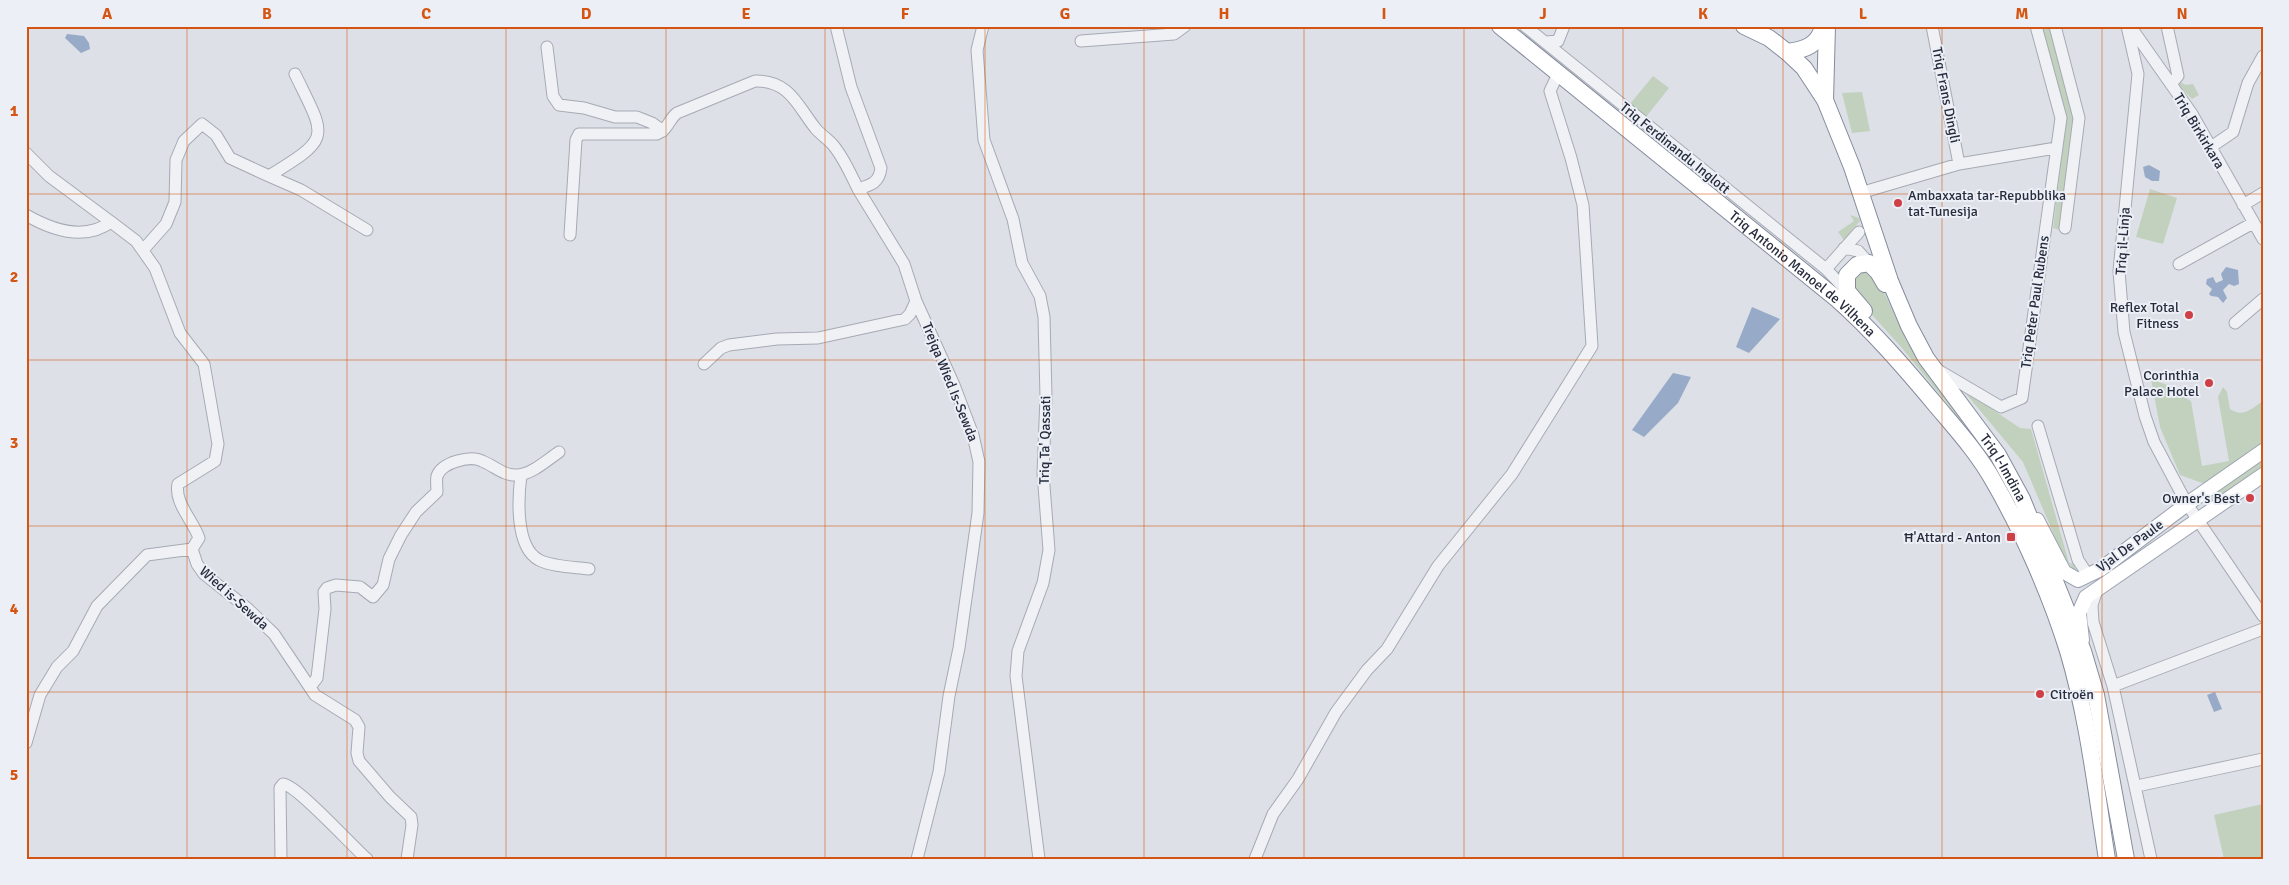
<svg xmlns="http://www.w3.org/2000/svg" width="2289" height="885" font-family="Signika,sans-serif">
<style>
.green{fill:#c1d1be}
.water{fill:#97aac8}
.lines{fill:none;stroke-linecap:round;stroke-linejoin:round}
.minor-casing{stroke:#a6aab4;stroke-width:13}
.major-casing{stroke:#9ca3b2;stroke-width:16}
.highway-casing{stroke:#848b9d;stroke-width:18}
.minor{stroke:#eff1f5;stroke-width:11}
.major{stroke:#fff;stroke-width:14}
.highway{stroke:#fff;stroke-width:16}
.grid{fill:none;stroke:#d55411;stroke-width:1;stroke-opacity:0.55}
.poi-dot{fill:#cf3f46;stroke:#eceff5;stroke-width:2}
.labels{text-anchor:middle;dominant-baseline:central;stroke-width:4;stroke-linejoin:round;paint-order:stroke}
.street-label{font-size:14px;fill:#262c3d;stroke:#eceff5}
.poi-label{font-size:14px;fill:#262c3d;stroke:#eceff5;text-anchor:end}
.neatline{fill:none;stroke:#d55411;stroke-width:2}
.grid-label{font-size:16px;text-anchor:middle;font-weight:bold;fill:#d55411}
</style>
<rect width="100%" height="100%" fill="#dde0e7"/>
<path class="green" d="M2041,26H2049L2074,117L2060,230L2053,228L2067,116Z
M1653,76L1669,88L1646,117L1630,104Z
M2180,82L2186,85L2193,84L2199,95L2192,99L2177,84Z
M1862,92L1870,131L1852,133L1842,93Z
M2150,189L2177,198L2163,244L2136,237Z
M1850,215L1859,218L1860,221L1844,240L1838,232L1854,221Z
M1860,270H1870L1877,277L1907,342L1964,421L1962,422L1902,348L1854,295L1852,277Z
M2151,379L2181,390L2180,395L2191,401L2202,466L2229,461L2218,397L2223,387L2227,392L2230,409C2243,418 2251,409 2263,401V442L2205,484L2180,475L2160,427Z
M1962,389L2020,428L2031,429L2069,563L2074,564L2076,572L2063,556L2023,462Z
M2263,458V469L2211,505L2207,500Z
M2263,804V859H2224L2214,815Z"/>
<path class="water" d="M67,34L84,36L89,43L90,49L81,53L65,38Z
M2149,165L2160,171L2159,181H2152L2145,177L2143,167Z
M2226,267L2238,270L2239,284L2234,286L2229,284L2223,290L2227,298L2223,303L2218,297L2211,296L2209,294L2212,289L2206,284L2207,279L2213,277L2216,283L2223,280L2221,274Z
M1752,307L1780,319L1749,353L1736,347Z
M1673,373L1691,377L1678,403L1644,437L1632,430Z
M2215,692L2222,709L2214,712L2207,695Z"/>
<g class="lines">
<g class="minor-casing">
<path id="minor" d="M836,26L851,87L881,168C879,183 871,185 858,189L904,264L916,301L954,385L973,435L979,462L978,513L959,648L949,696L939,772L917,859
M983,26L977,50L984,140L1013,219L1022,263L1040,296L1044,317L1046,397L1043,473L1049,550L1043,583L1018,651L1016,676L1039,859
M1525,26L1826,269L1847,291
M1932,26L1959,164
M2055,26L2079,118L2065,228
M2127,26L2138,74L2119,271L2124,332L2145,416L2154,442L2187,504L2263,616
M2130,26L2192,114L2263,239
M2167,26L2178,76L2171,84
M1081,41L1174,34L1185,26
M1546,42L1558,41L1564,26
M547,47L553,96L559,105L584,108L615,117H637L652,123L663,131
M2211,147L2233,132L2248,83L2263,56
M26,153L49,176L111,222
M269,176L301,190L367,230
M1860,193L1959,164L2056,148
M2243,205L2263,193
M26,215C52,230 85,241 111,222L136,241L155,268L180,333L204,364L218,444L215,461L178,484C174,503 193,520 199,538L192,549L197,564L204,574L247,608L274,634L315,695L355,720L359,727L357,753L359,761L390,797L411,817L412,825L407,859
M570,235L576,140L579,134H657C669,129 668,120 677,113L755,81C790,80 798,107 816,129C821,135 828,139 833,145C844,158 851,175 858,189
M1844,248L1858,251L1869,263
M143,250L166,224L175,202L176,160L184,141L202,124L216,135L230,158L269,176C333,137 326,138 295,74
M2179,264L2253,223
M1826,269L1859,232
M2235,323L2263,299
M704,364L721,348L729,345L777,339L818,338L905,319L910,314L916,301
M1938,370L2001,407L2022,398L2061,118L2036,26
M2038,426L2078,560L2088,575
M521,475C518,498 515,547 539,560C553,567 574,567 589,569
M2097,590L2092,605L2093,622L2113,686L2151,859
M2113,686L2263,629
M310,687L317,678L325,609L324,592L327,588L336,585L360,587L373,597L383,585L389,559L401,535L416,512L437,492C437,487 436,481 437,476C442,462 471,455 482,461C495,466 503,476 518,475C532,474 547,460 559,452
M26,743L40,695L57,667L73,651L97,606L147,555L192,549
M2137,786L2263,759
M281,859L280,788L283,784C297,785 352,846 367,859
M1255,859L1273,814L1298,779L1336,712L1367,670L1387,649L1438,566L1512,474L1592,346L1583,205L1571,158L1550,91L1558,74"/>
</g>
<g class="major-casing">
<path id="major" d="M2037,520L2064,572L2078,580L2101,569L2187,504L2263,451
M2082,640L2079,613L2086,597L2263,475"/>
</g>
<g class="highway-casing">
<g id="highway">
<path id="s1" d="M1500,26L1837,299C1873,331 1904,367 1935,404C1956,429 1978,453 1994,482C2023,532 2051,596 2068,651C2088,718 2096,790 2107,859"/>
<path id="s2" d="M1744,26L1769,38L1787,52L1804,68L1825,100L1852,167L1890,281L1909,326L1926,358L1998,455L2022,499L2083,651L2096,695L2126,859"/>
<path d="M1787,52C1805,50 1819,45 1823,26"/>
<path d="M1825,100L1827,26"/>
<path d="M1864,311L1847,291V275L1857,265L1869,263L1878,272L1885,284"/>
</g>
</g>
<use href="#minor" class="minor"/>
<use href="#major" class="major"/>
<use href="#highway" class="highway"/>
</g>
<path class="grid" d="M187,26V859M347,26V859M506,26V859M666,26V859M825,26V859M985,26V859M1144,26V859M1304,26V859M1464,26V859M1623,26V859M1783,26V859M1942,26V859M2102,26V859M26,194H2263M26,360H2263M26,526H2263M26,692H2263"/>
<g class="poi-dot">
<circle cx="1898" cy="203" r="5"/>
<circle cx="2189" cy="315" r="5"/>
<circle cx="2209" cy="383" r="5"/>
<circle cx="2250" cy="498" r="5"/>
<rect x="2006" y="532" width="10" height="10" rx="2.5"/>
<circle cx="2040" cy="694" r="5"/>
</g>
<g class="labels">
<g class="street-label">
<text transform="translate(1946 95) rotate(79)">Triq Frans Dingli</text>
<text transform="translate(2199 131) rotate(59)">Triq Birkirkara</text>
<text transform="translate(1675 148) rotate(39)">Triq Ferdinandu Inglott</text>
<text transform="translate(2123 241) rotate(-86)">Triq il-Linja</text>
<text stroke="none"><textPath href="#s1" startOffset="391">Triq Antonio Manoel de Vilhena</textPath></text>
<text transform="translate(2035 302) rotate(-82)">Triq Peter Paul Rubens</text>
<text transform="translate(950 382) rotate(68)">Trejqa Wied Is-Sewda</text>
<text transform="translate(1045 440) rotate(-89)">Triq Ta' Qassati</text>
<text stroke="none"><textPath href="#s2" startOffset="524">Triq l-Imdina</textPath></text>
<text transform="translate(2130 546) rotate(-36)">Vjal De Paule</text>
<text transform="translate(234 598) rotate(42)">Wied is-Sewda</text>
</g>
<g class="poi-label">
<text x="1908" y="195" text-anchor="start">Ambaxxata tar-Repubblika<tspan x="1908" dy="16">tat-Tunesija</tspan></text>
<text x="2179" y="307">Reflex Total<tspan x="2179" dy="16">Fitness</tspan></text>
<text x="2199" y="375">Corinthia<tspan x="2199" dy="16">Palace Hotel</tspan></text>
<text x="2240" y="498">Owner's Best</text>
<text x="2001" y="537">Ħ'Attard - Anton</text>
<text x="2050" y="694" text-anchor="start">Citroën</text>
</g>
</g>
<rect width="2289" height="885" fill="none" stroke="#eceff5" stroke-width="55"/>
<rect x="28" y="28" width="2234" height="830" class="neatline"/>
<g class="grid-label">
<text x="107" y="19">A</text>
<text x="267" y="19">B</text>
<text x="426" y="19">C</text>
<text x="586" y="19">D</text>
<text x="746" y="19">E</text>
<text x="905" y="19">F</text>
<text x="1065" y="19">G</text>
<text x="1224" y="19">H</text>
<text x="1384" y="19">I</text>
<text x="1543" y="19">J</text>
<text x="1703" y="19">K</text>
<text x="1863" y="19">L</text>
<text x="2022" y="19">M</text>
<text x="2182" y="19">N</text>
<text x="14" y="116">1</text>
<text x="14" y="282">2</text>
<text x="14" y="448">3</text>
<text x="14" y="614">4</text>
<text x="14" y="780">5</text>
</g>
</svg>
